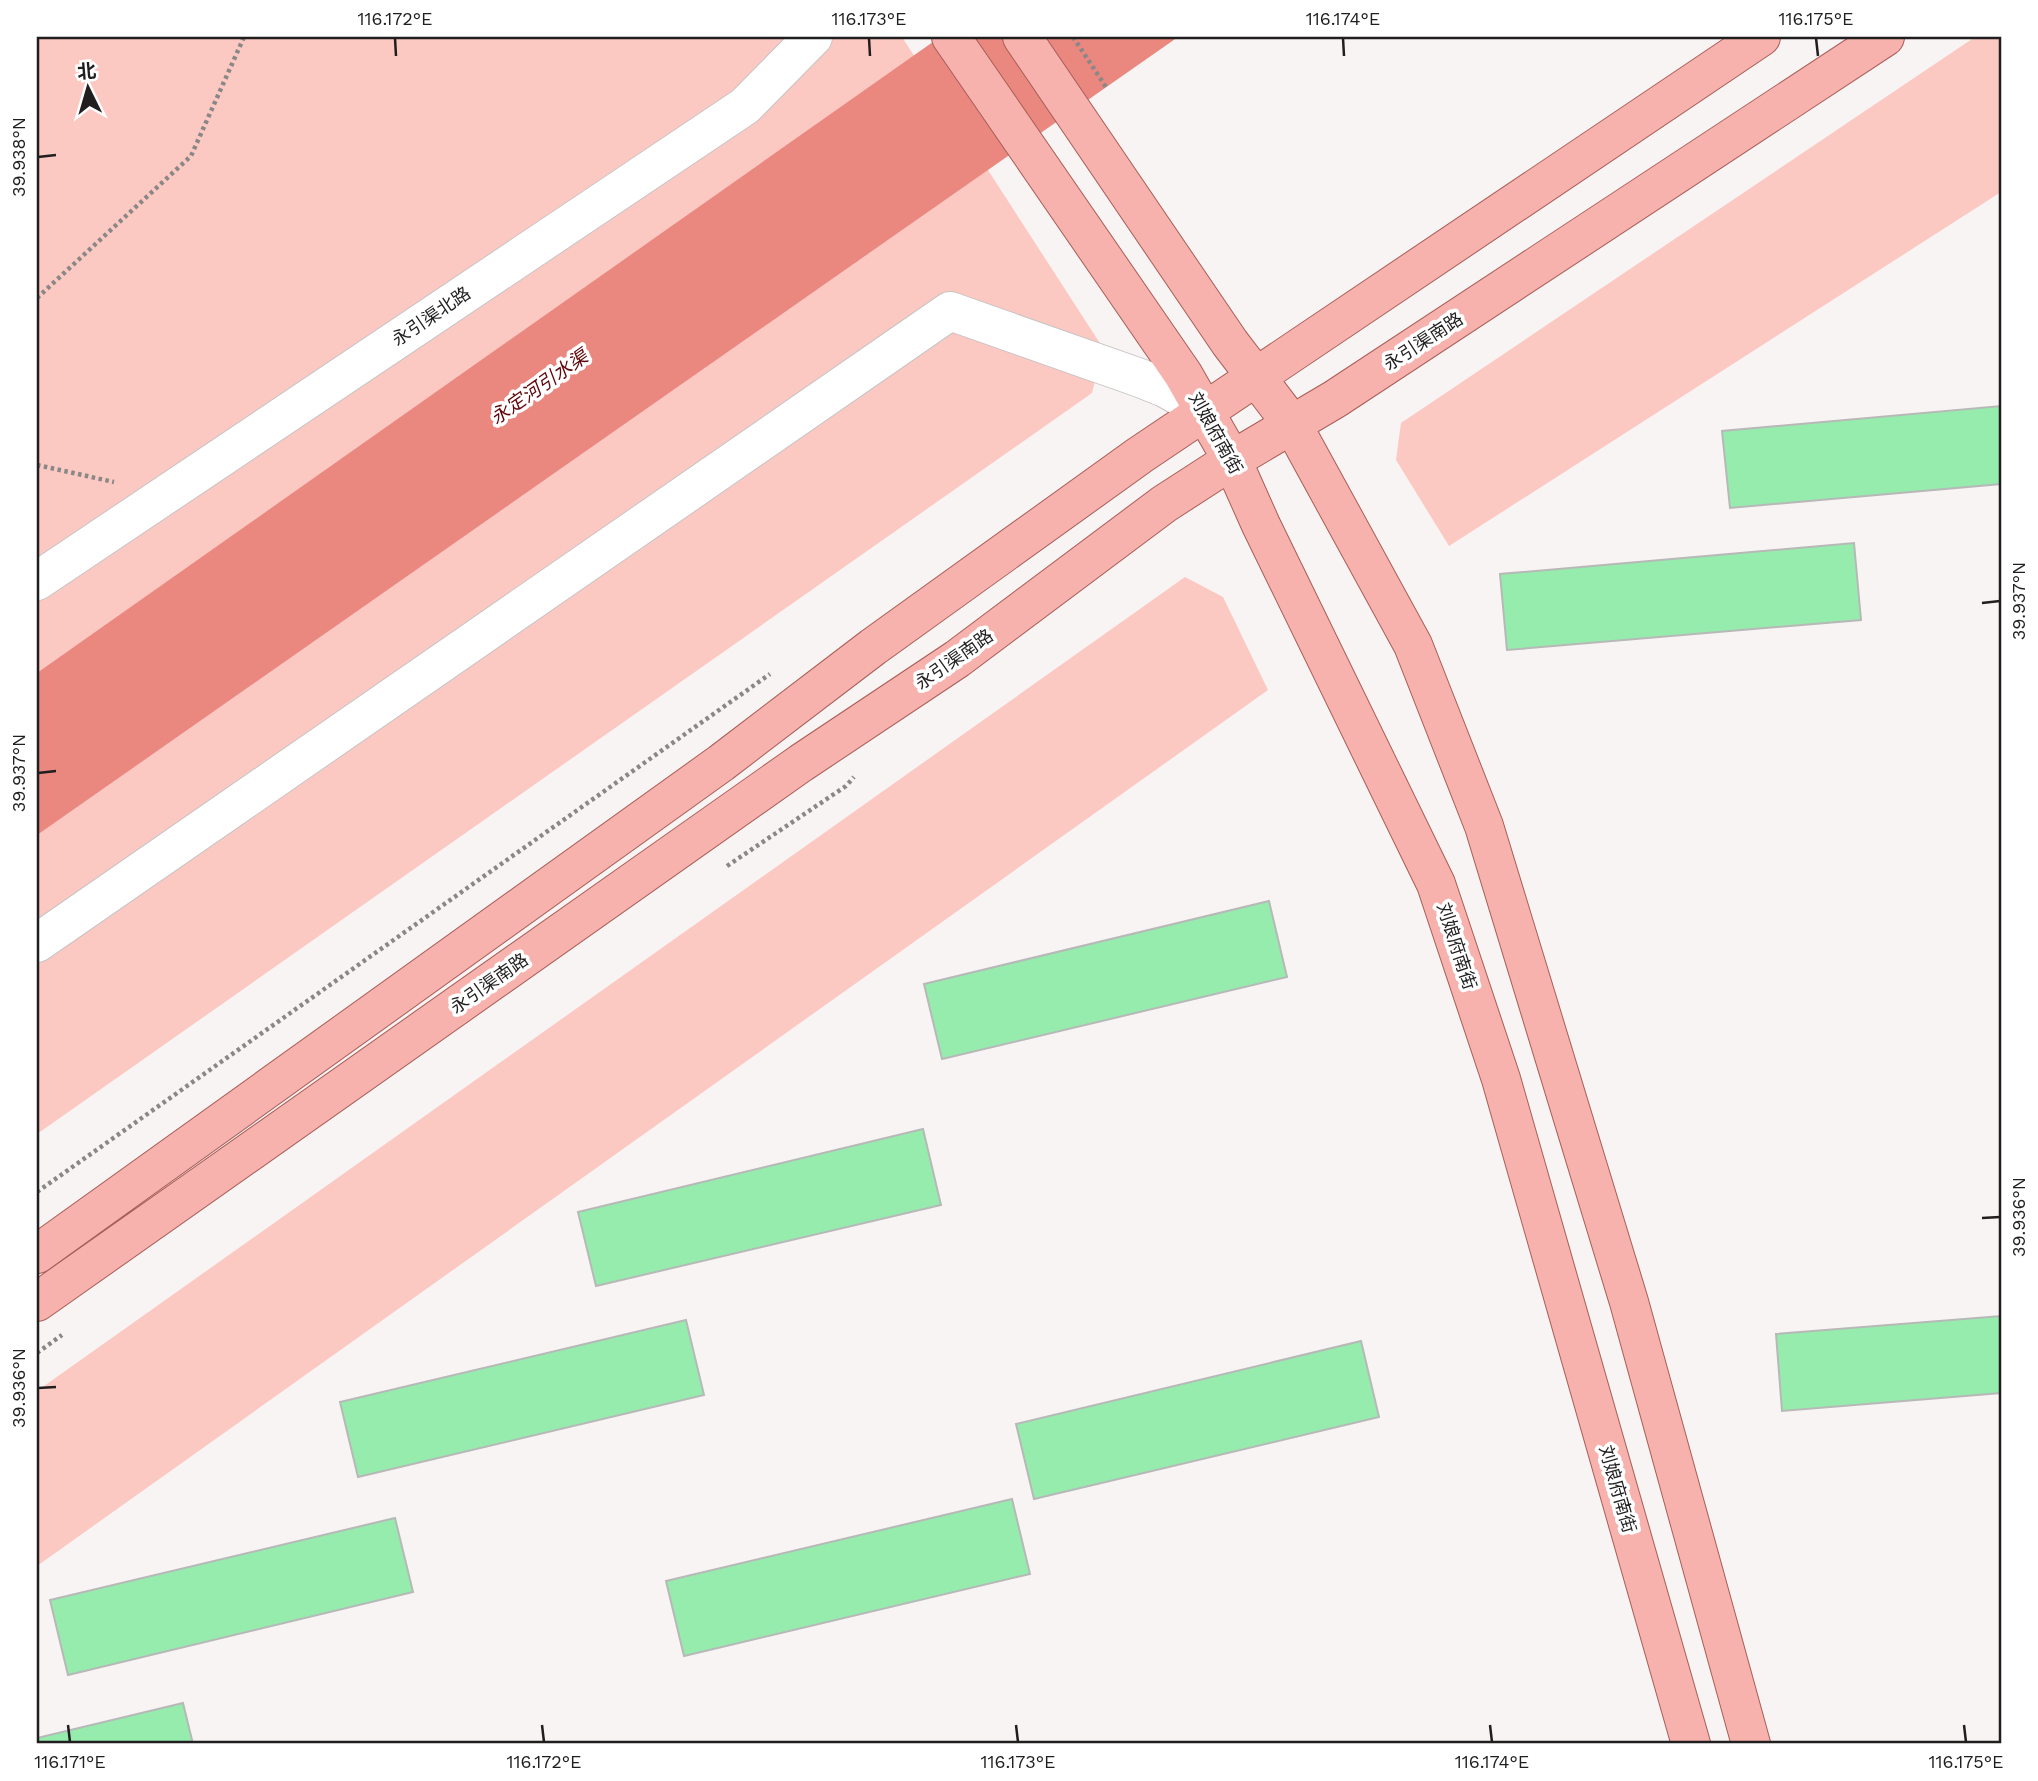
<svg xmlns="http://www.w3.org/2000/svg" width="2038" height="1781" font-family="'Work Sans','Noto Sans SC',sans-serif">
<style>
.green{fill:#fcc8c2}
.water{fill:#ea887f}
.building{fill:#96ecad;stroke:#b6b9b7;stroke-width:2}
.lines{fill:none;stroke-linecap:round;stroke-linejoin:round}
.minor-casing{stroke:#c9c4c4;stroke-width:40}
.major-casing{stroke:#a85d57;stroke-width:40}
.path{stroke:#8a8787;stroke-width:4.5;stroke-dasharray:3.5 3.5;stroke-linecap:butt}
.minor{stroke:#fff;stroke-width:38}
.major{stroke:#f7b2ad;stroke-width:38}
.ticks{fill:none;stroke:#201e1e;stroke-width:2.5}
.labels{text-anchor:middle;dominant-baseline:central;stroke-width:7;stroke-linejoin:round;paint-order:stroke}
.street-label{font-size:18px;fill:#201e1e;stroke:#fff}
.water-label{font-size:19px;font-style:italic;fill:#600509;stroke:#fff}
.neatline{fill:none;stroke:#201e1e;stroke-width:2.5}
.ticks-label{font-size:18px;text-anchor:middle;fill:#201e1e}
</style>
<rect width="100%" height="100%" fill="#f8f4f3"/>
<path class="green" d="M37,37H902L1103,348L1092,393L37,1134Z
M1975,37H2001V192L1449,546L1396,460L1401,423Z
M1185,577L1223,597L1268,690L37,1566V1391Z"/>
<path class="water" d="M940,37H1178L37,835V673Z"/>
<path class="building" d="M2001,406V484L1730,508L1722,431Z
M1854,543L1861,620L1507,650L1500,574Z
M1269,901L1287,977L942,1059L924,984Z
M923,1129L941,1205L596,1286L578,1212Z
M2001,1316V1393L1782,1411L1776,1334Z
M686,1320L704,1395L358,1477L340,1402Z
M1361,1341L1379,1417L1034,1499L1016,1424Z
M1012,1499L1030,1574L684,1656L666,1581Z
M395,1518L413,1592L68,1675L50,1600Z
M183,1703L193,1744H37V1738Z"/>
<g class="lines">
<g class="minor-casing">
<path id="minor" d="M37,581L745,106L813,37
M37,943L950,311L1140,378L1165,388L1206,411"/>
</g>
<g class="major-casing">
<path id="major" d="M951,37L1183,374L1232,460L1261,525L1436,884L1501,1079L1691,1744
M1022,37L1230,343L1292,424L1413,645L1484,826L1629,1302L1751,1744
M37,1254L721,763L873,647L1140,455L1761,37
M37,1302L801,763L957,659L1164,504L1232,460L1335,399L1885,37"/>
</g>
<path class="path" d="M1073,37L1106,87
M37,298L191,156L244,37
M37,465L114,482
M727,866L846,786L854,777
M37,1192L770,674
M37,1353L62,1335"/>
<use href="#minor" class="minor"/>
<use href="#major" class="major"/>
</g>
<path class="ticks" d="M395,38L396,56M869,38L870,56M1343,38L1344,56M1816,38L1818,56M38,157L56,155M1982,603L2000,601M38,773L56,771M1982,1218L2000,1217M38,1388L56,1387M68,1725L70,1742M542,1725L544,1742M1016,1725L1018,1742M1490,1725L1492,1742M1964,1725L1966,1742"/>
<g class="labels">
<g class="street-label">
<text transform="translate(431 316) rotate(-34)">永引渠北路</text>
<text transform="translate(1423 341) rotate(-33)">永引渠南路</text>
<text transform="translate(1216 433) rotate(61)">刘娘府南街</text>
<text transform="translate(954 659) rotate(-35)">永引渠南路</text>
<text transform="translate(1457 946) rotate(72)">刘娘府南街</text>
<text transform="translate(489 983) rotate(-35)">永引渠南路</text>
<text transform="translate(1618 1489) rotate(74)">刘娘府南街</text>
</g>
<g class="water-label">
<text transform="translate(539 387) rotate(-35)">永定河引水渠</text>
</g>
</g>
<rect width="2038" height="1781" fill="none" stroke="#ffffff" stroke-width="77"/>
<g transform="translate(88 88) rotate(355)" stroke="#ffffff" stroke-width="5" paint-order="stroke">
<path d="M0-5L12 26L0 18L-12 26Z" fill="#201e1e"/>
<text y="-10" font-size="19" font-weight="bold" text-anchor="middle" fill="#201e1e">北</text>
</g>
<rect x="38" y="38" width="1962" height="1704" class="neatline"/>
<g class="ticks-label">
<text x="395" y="25">116.172°E</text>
<text x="869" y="25">116.173°E</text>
<text x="1343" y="25">116.174°E</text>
<text x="1816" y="25">116.175°E</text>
<text transform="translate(19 157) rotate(-90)" y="6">39.938°N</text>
<text transform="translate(2019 601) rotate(-90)" y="6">39.937°N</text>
<text transform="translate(19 773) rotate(-90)" y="6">39.937°N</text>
<text transform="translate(2019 1217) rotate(-90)" y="6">39.936°N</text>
<text transform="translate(19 1388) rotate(-90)" y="6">39.936°N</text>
<text x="70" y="1768">116.171°E</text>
<text x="544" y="1768">116.172°E</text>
<text x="1018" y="1768">116.173°E</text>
<text x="1492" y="1768">116.174°E</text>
<text x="1966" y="1768">116.175°E</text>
</g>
</svg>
